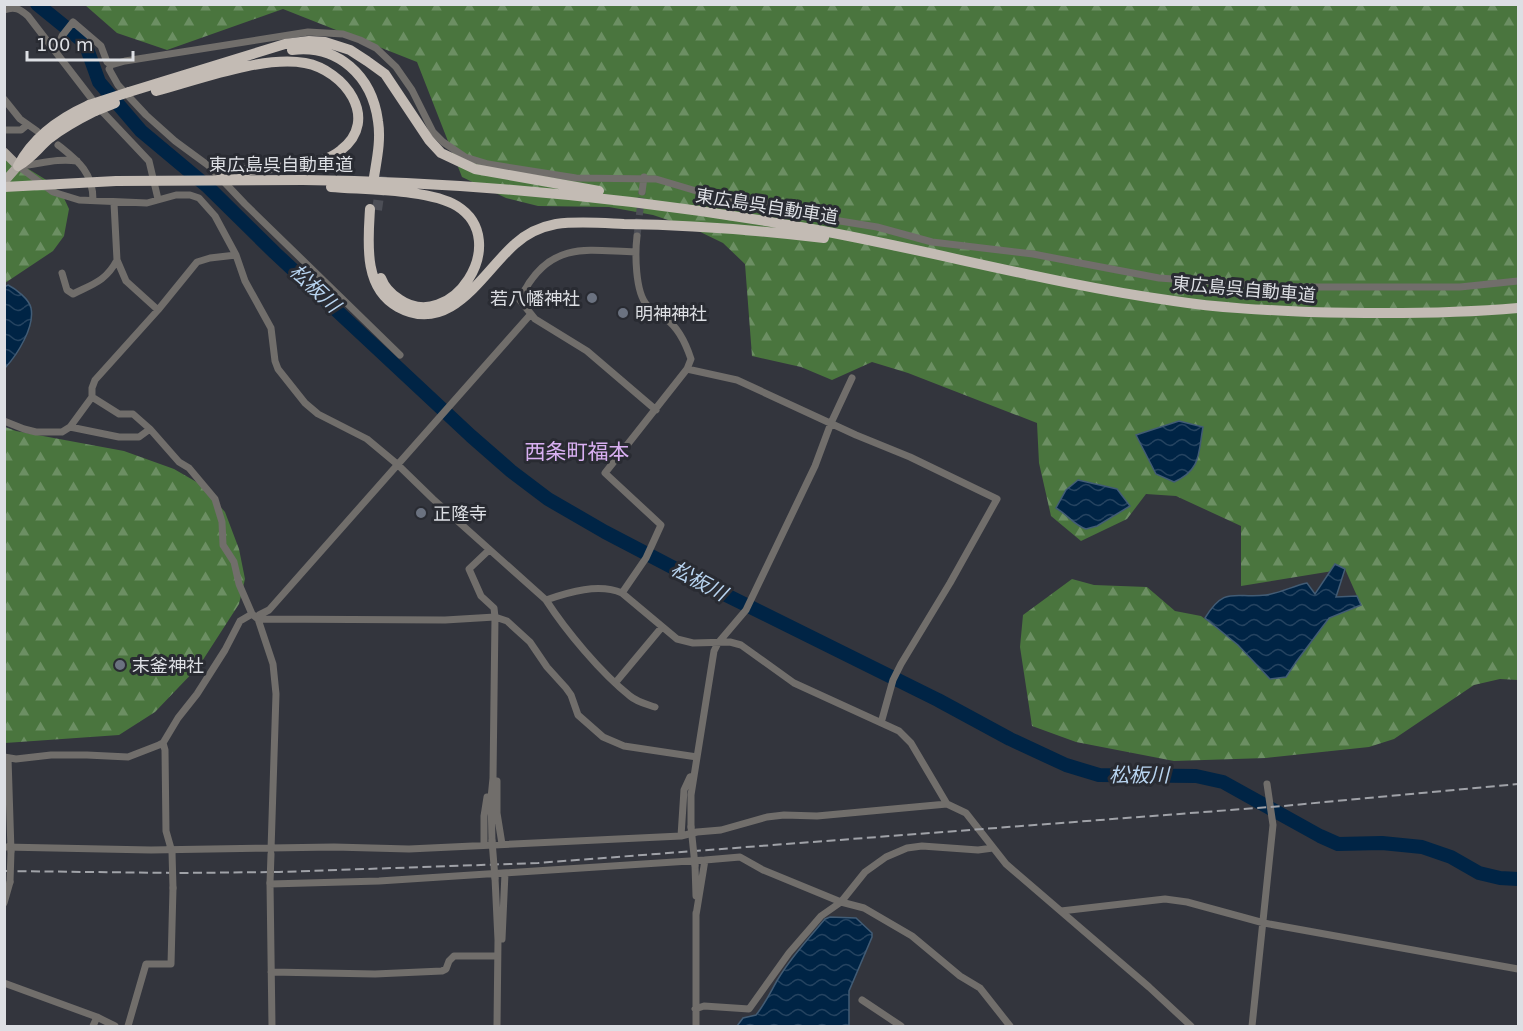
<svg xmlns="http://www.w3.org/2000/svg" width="1523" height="1031" font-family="'DejaVu Sans','Noto Sans JP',sans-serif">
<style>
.forest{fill:url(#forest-firs)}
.water{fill:url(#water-waves);stroke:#425c75;stroke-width:1.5}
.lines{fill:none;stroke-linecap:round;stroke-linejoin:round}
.river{stroke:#002445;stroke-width:14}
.minor-tunnel{stroke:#4c4e56;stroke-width:7;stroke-dasharray:7 3.5;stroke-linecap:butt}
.highway-tunnel{stroke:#4c4e56;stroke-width:10;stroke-dasharray:10 5;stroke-linecap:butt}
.minor{stroke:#716e6b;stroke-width:7}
.major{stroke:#aca69f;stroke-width:9}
.highway{stroke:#c3bbb4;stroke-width:10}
.rail{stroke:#a0a2a8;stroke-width:2;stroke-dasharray:9 4.5;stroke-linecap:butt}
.minor-bridge{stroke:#716e6b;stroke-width:7}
.highway-bridge{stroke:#c3bbb4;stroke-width:10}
.worship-dot{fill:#6b7280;stroke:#292b32;stroke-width:2}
.labels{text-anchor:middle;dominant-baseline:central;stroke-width:6;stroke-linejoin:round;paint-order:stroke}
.street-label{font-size:18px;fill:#dddfe4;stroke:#292b32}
.poi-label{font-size:18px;fill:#dddfe4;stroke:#292b32;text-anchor:start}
.water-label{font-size:20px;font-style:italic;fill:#b8d4f0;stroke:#292b32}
.quarter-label{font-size:21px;fill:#d9b0f2;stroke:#292b32}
</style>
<defs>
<pattern id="forest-firs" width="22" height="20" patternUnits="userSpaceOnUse" patternTransform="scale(1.5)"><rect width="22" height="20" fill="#4a753e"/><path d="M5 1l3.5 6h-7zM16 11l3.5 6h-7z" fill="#6c8f63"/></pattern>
<pattern id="water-waves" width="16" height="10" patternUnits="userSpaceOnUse" patternTransform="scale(1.5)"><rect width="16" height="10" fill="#002445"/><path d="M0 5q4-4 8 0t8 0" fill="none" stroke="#254360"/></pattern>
</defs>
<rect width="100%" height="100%" fill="#33353d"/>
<path class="forest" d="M85,5H1518V680L1500,679L1474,685L1394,739L1369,747L1266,758L1174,761L1076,742L1032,726L1020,647L1023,615L1072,579L1094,585L1147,587L1175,611L1201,616L1286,677L1296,662L1329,618L1361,605L1345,569L1241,586V526L1176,496L1146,494L1127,519L1081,541L1051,516L1039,463L1037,423L908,373L872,362L832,380L801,367L752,356L745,264L723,243L692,228L653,215L609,207L538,206L506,198L462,177L417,62L283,9L167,50L117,33Z
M4,154L48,181L63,196L69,209L64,236L53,251L5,283Z
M5,427L16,431L124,451L174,469L200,484L225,512L239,549L245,579L239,604L199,666L155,712L119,735L5,743Z"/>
<path class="water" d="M8,285C16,289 29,299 31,308C35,327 17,355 5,368L4,287Z
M1179,421L1203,427C1198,453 1202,469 1174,482L1156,474L1136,435Z
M1078,480L1117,489L1130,506L1097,526L1086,529C1074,525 1068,515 1056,508L1066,490Z
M1335,564L1345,569L1336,597L1357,596L1361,605L1329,618L1296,662L1286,677L1270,679L1238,645L1205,618C1225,585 1235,599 1266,595C1280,593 1293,586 1307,583L1315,594Z
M830,917L856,918L872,933V937L849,991V1026H737L743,1018L756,1015C765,1004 771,991 778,979C791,957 809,938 825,919Z"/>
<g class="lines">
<path class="river" d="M37,4L85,43L99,82L141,131L208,187L275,253L471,436L511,471L548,499L605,532L718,591L938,700L1010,739L1066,765L1099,775L1196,776L1223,782L1320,836L1338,844L1382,843L1422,847L1451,857L1479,873L1500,878L1518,879"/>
<path class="minor-tunnel" d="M637,236L642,192"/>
<path class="highway-tunnel" d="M377,210L382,176"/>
<path class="minor" d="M4,10C15,6 20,9 28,16L98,107L149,161L158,199
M56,52L62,36L73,22L101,46L107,62L111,65L109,69L118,85L146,115L175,141L209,166L245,204L400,355
M111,65L125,61L308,32L343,34L360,40L376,48L396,67L412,90L433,132L443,142L465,157L488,164L576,178L656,179L710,195L781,206L809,216L877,227L932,242L1033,254L1159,278L1282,287H1460L1518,281
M4,99L20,119L37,131
M4,130H21L27,125
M58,145C78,161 93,172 93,200
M18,166L53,192L79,200L147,203L176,195H190L199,198L215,216L236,255L245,281L271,328L275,361L278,369L305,403L318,414L367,439L397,464L433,499L546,600C569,592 599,583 622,593L677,639L693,643L730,642L741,645L794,683L899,731L911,743L947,804L966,813L1006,864L1149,987L1191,1026
M20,166C40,164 57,158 77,161
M642,192L644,177
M114,203L117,260L126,281L158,310
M637,236C635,253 635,292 647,305C652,311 660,314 666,319C679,328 686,344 691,359L687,369
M635,252C591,251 557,241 529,283C526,289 522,293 519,299L535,319L587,351L656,410
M62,273L67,290L73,294C93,284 106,281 117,260
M92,397L119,414H133L150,429L179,462L189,468L215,499L222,522L223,545L234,562L239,584L252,614L258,619L273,664L276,694L271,850
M4,421L24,429L36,432H62L70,427L92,397V388L95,380L158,310L197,262L210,258L236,255
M70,427L119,437H139L150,429
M489,550L469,569L481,596L494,608L495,617L493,778L491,798L492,841
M622,593L646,558L661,525L605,473L687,369L737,380L856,435L910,457L997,499L950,583L901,664L893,680L881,723
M546,600C566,631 601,673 630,696C637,702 646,704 655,707
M258,619L445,620L495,617L507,621L530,642L547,667L566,688L571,695L578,715L603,737L624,746L697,757
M258,619L259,615L269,610L530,315
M616,682L662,627
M163,743L165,750L166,831L172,852
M4,757L16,759L51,755H87L128,757L159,745L163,743L178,718L197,694L225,650L240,621L252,614
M8,758L11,851
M497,781V813L502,844
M691,827V795L714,651L718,643L746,610L815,466L831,423L852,378
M681,836L684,790L690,777L694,776
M484,845V816L487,797
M4,847L151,850L334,847L409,849L681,836L697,832L721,830L767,817L784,815L817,816L947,804
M695,865L696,896
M495,878L498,940L497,1026
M270,883L272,1026
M270,884L379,881L705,860
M4,903L10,882
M1061,911L1165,899L1187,902L1264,923L1518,969
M696,915L705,860L740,857L763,870L841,902L864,908L912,936L960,976L980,988L1010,1026
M502,939L505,873
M271,972L375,974L442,971L446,969L449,961L454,956H497
M4,983L97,1017L115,1026
M862,1000L901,1026
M695,1009L704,1006L749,1009L789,953L821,916L841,902L865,872L886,857L907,848L922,846L978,850L993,848
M93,1026L97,1017
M128,1026L146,964H171L173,888
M696,1026V913
M1252,1026L1273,825L1267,784"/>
<path class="major" d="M4,152L18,166L4,182"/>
<path class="highway" d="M292,50C338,44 372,76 378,121C381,140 377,158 374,177
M156,91C197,80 264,55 305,63C344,70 381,119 341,150C330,159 317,162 303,165
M129,92L285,44L309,41L325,42L350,50L367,61L385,74L429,140L441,153L475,169L599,191
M18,166C33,137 60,118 89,105
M18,166C32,158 38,148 50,138C64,127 79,119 95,111
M303,180C474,182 644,199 812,229C933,251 1052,284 1174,301C1219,308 1264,310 1309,312C1379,314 1449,314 1518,308
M331,187C365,190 429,189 457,206C513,241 451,335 399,299C391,294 384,286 381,278
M370,209C368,242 363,288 398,307C451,336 483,272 515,244C527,233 540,227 556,224C578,221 602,223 624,224C691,225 757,230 824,238"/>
<path class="rail" d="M4,871L178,873L279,872L538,863L1283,806L1518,784"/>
<path class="minor-bridge" d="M691,827L695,865
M492,841L495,878
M172,852L173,888
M10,882L11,851
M270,883L271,854"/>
<path class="highway-bridge" d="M89,105L129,92
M95,111L115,103
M221,173L303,165
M4,187L116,181L303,180"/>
</g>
<g class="worship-dot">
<circle cx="592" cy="298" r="6"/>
<circle cx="623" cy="313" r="6"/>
<circle cx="421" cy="513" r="6"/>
<circle cx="120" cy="665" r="6"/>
</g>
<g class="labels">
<g class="street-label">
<text x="281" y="164">東広島呉自動車道</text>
<text transform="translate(767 206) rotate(9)">東広島呉自動車道</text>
<text transform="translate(1244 289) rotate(5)">東広島呉自動車道</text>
</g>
<g class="poi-label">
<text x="580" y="298" text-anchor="end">若八幡神社</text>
<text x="635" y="313">明神神社</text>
<text x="433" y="513">正隆寺</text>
<text x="132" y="665">末釜神社</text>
</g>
<g class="water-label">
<text transform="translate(315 288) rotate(43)">松板川</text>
<text transform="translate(699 581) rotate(28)">松板川</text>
<text x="1139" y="775">松板川</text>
</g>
<g class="quarter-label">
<text x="577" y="452">西条町福本</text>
</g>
</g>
<rect width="1523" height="1031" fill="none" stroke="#dddfe4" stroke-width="12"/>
<path d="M27 51v9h106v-9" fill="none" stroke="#dddfe4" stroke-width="3"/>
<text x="36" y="51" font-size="18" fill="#dddfe4" stroke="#292b32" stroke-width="4.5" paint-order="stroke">100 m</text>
</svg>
